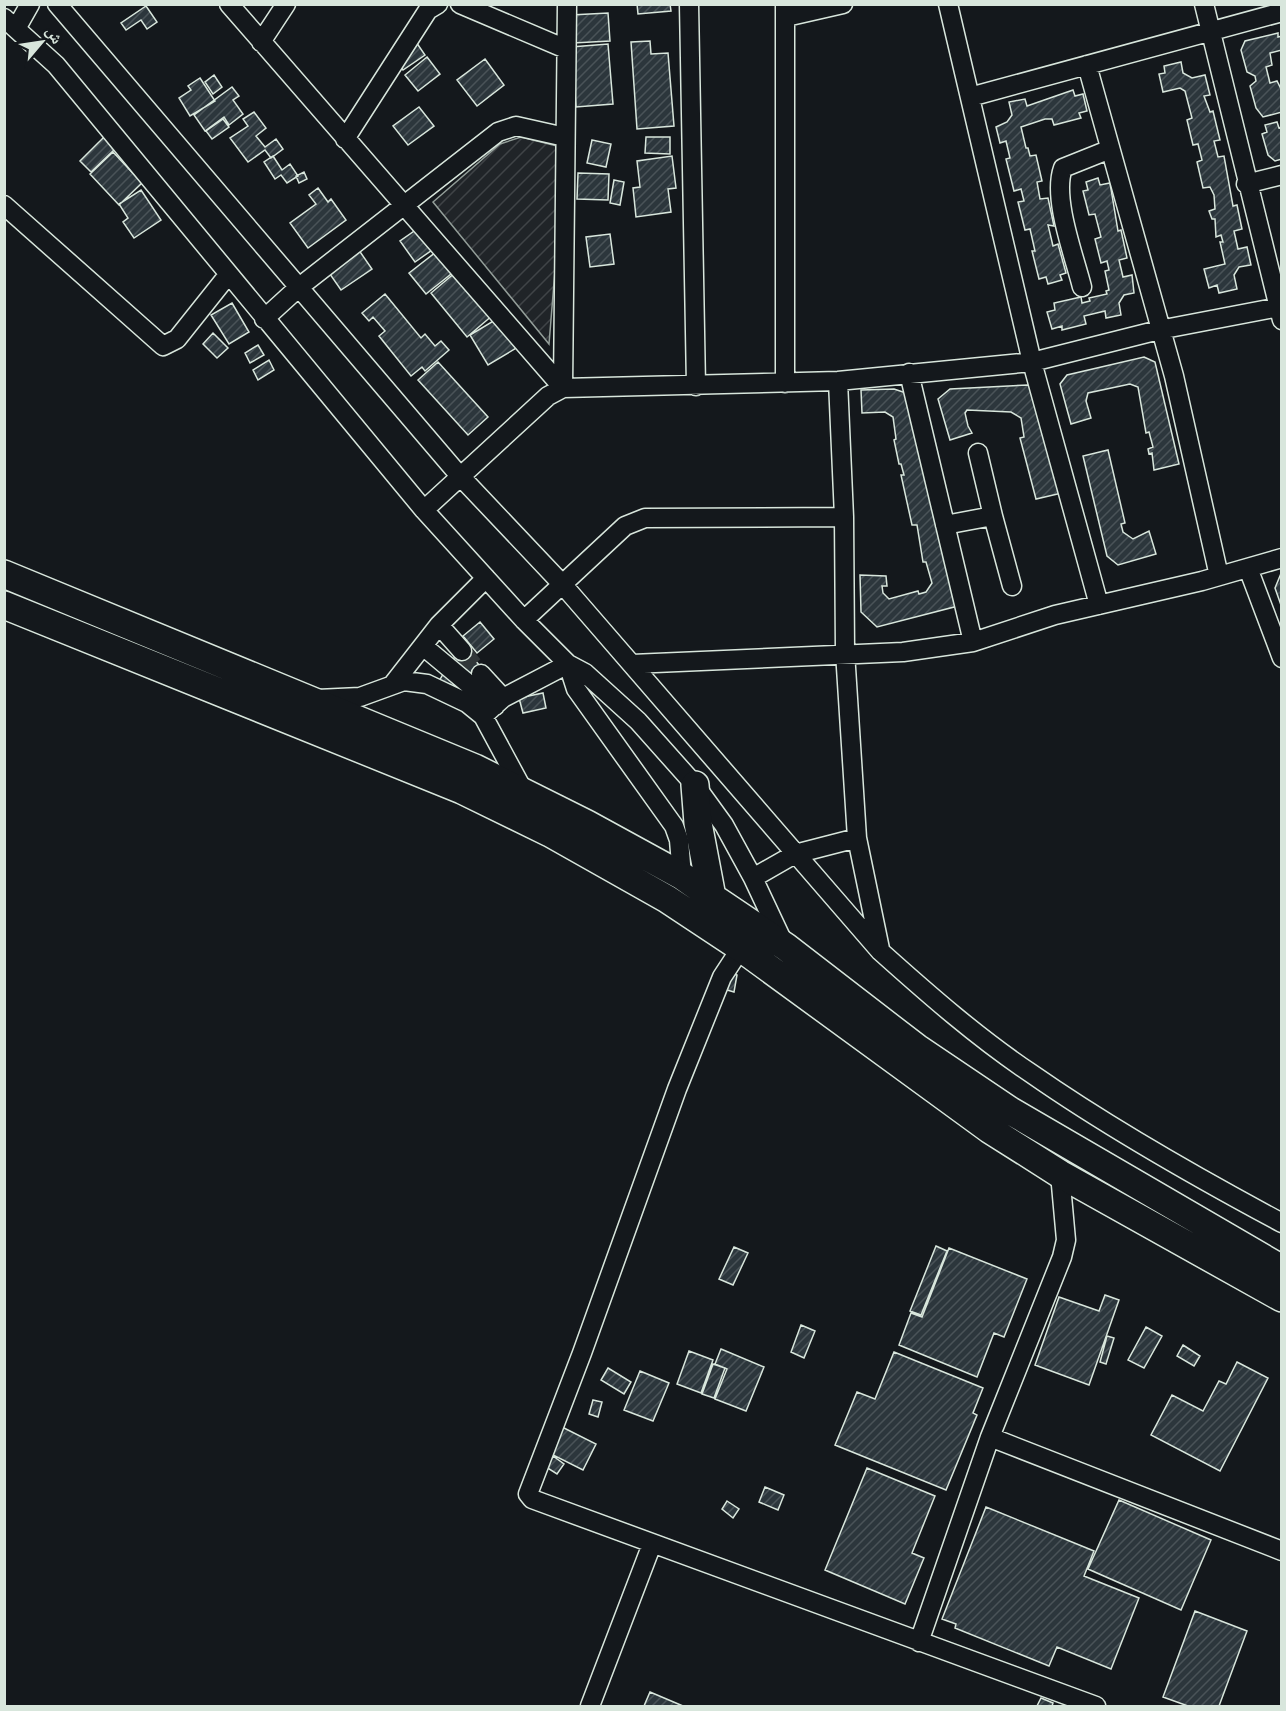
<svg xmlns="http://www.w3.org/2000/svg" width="1286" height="1711" font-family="Arial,'Noto Naskh Arabic',sans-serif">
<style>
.garden{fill:url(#garden-furrows);stroke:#939e99;stroke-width:1.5}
.building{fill:url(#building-hatch);stroke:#d8e6dc;stroke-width:1.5}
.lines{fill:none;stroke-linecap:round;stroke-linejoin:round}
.minor-tunnel{stroke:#313739;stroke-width:18;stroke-dasharray:18 9;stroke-linecap:butt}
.minor-casing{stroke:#d8e6dc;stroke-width:21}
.highway-casing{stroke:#d8e6dc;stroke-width:30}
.minor{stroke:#14181c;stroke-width:18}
.highway{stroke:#14181c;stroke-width:27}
</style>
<defs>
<pattern id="garden-furrows" width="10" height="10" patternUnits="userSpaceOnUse" patternTransform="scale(1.5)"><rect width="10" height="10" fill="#202428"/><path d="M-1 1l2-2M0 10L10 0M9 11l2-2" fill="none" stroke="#404447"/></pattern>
<pattern id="building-hatch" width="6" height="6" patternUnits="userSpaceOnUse" patternTransform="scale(1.5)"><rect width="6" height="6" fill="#2c363c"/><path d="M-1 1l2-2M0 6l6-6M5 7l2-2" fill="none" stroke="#4a5358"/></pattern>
</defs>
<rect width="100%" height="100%" fill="#14181c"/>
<path class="garden" d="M521,137L565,148L549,344L433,202L500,144Z"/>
<path class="building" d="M637,4H670L671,11L638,14Z
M146,6L157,22L147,29L141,20L126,30L121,23Z
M608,13L610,41L573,43L571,15Z
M1278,33V37L1282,36V50L1270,53L1272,65L1266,67L1270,83L1277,81L1282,91V112L1263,117L1256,108L1250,86L1256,81L1255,76L1247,72L1241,50L1245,41Z
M414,39L425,55L403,70L392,54Z
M650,41L651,54L668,53L674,126L637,129L631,42Z
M608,44L613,104L576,107L571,47Z
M427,57L440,74L418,91L405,75Z
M485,59L504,85L477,106L457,80Z
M1181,62L1183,73L1192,78L1205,75L1210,95L1204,96L1210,112L1213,111L1220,140L1214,141L1218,157L1224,156L1233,206L1237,205L1242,229L1234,231L1238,249L1247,247L1251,265L1239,267L1234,275L1237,289L1219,293L1217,285L1209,288L1204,269L1225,264L1220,242H1223L1221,235L1216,237L1215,219H1212L1209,211L1215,209L1214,195L1210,187L1203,188L1197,162L1202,160L1198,144L1193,145L1187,120L1192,118L1185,91L1180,88L1163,92L1159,74L1165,73L1164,66Z
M214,75L222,87L213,94L205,82Z
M200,78L215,101L190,116L179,98L191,90L188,86Z
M232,87L239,96L233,100L243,114L229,125L224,117L205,131L194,115Z
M1073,90L1075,96L1083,94L1087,111L1079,113L1081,118L1054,125L1052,119H1045L1021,127L1026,148H1028L1030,156L1036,155L1042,181L1037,182L1040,199L1048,198L1054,226L1048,225L1053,246L1058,244L1066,273L1060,275L1062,280L1048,284L1046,277L1039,279L1032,251H1035L1030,229L1025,230L1018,202L1024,201L1021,189L1014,191L1006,159L1010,158L1006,141L1000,143L996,127L1007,122L1012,115L1009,102L1025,99L1027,106Z
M419,107L434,126L408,145L393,126Z
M254,112L266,128L256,136L265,147L276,139L283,149L271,158L265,150L248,162L230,138L248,126L243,119Z
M223,119L229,127L212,139L206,131Z
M1277,122L1279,128L1282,127V159L1275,161L1268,155L1262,134L1267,132L1265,125Z
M105,136L116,148L91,172L80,161Z
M646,137H670V154L645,153Z
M592,140L611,144L606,167L587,163Z
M113,152L142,183L119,205L90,174Z
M273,156L282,170L290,164L298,176L287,183L281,175L275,179L264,162Z
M672,156L676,188L668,189L671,212L636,217L633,188L640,187L637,161Z
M304,172L307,179L299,183L296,176Z
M578,173L609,174L608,200L577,199Z
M1098,178L1100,185L1110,183L1118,231L1121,230L1127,258L1119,260L1123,277L1132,275L1134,293L1124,295L1119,303L1121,315L1106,318L1105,311L1084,316L1086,324L1062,330V326L1052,329L1047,312L1055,310L1054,303L1081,297L1082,303L1090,301L1089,298L1107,294L1106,291L1109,290L1105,271L1109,270L1107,261L1101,263L1095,239L1101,237L1095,214L1089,215L1083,191L1088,190L1086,182Z
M614,180L624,182L620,205L610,203Z
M318,188L328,202L331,199L346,220L308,248L290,223L316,204L309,195Z
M141,190L161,220L134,238L123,222L128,218L119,204Z
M420,227L435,248L415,262L400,241Z
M610,234L614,264L590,267L586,237Z
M356,246L372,269L341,290L325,267Z
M436,252L456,270L426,294L409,273Z
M456,272L493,315L467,337L431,293Z
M385,294L421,338L425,334L435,346L441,341L449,350L425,371L422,367L411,376L379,336L385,331L373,317L369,321L362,313Z
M232,303L249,332L229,344L211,315Z
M500,317L518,347L488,365L470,335Z
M213,333L228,348L217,358L203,344Z
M258,345L264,355L250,363L245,353Z
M1144,357L1155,362L1179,464L1154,470L1152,453L1149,454L1148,449L1153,447L1149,432L1146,433L1138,387L1130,384L1088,393L1086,401L1091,418L1071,424L1060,384L1067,375Z
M269,360L274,370L258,380L253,370Z
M438,362L488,417L468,435L418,380Z
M1028,385L1038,393L1062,493L1036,499L1020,438L1024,437L1021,418L1011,412L967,410L965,413L968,426L972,433L950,440L938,399L950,389Z
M894,389L909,394L959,598L954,607L877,627L861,612L860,575L886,576L887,586H882L883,593L889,599L918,591L919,594L926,592L932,583L926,562H923L917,525H912L901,475H904L901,464H899L894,440L896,439L893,417L885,412L862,413L861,390Z
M1108,450L1125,523L1121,524L1123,532L1133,539L1149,531L1156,554L1118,565L1107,556L1083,456Z
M1282,571V608L1275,588Z
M480,622L494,639L477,653L463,636Z
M465,648L484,671L473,681L453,659Z
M446,669L463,679L455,693L438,683Z
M543,693L546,708L523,713L519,698Z
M731,973L737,975L734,992L727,990Z
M936,1246L947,1251L921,1315L910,1311Z
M734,1247L748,1253L733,1285L719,1279Z
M949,1248L1027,1279L1004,1337L994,1333L977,1377L899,1345L911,1313L922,1317Z
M1105,1295L1119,1300L1089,1385L1035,1365L1059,1297L1099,1311Z
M801,1325L815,1331L804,1358L791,1352Z
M1146,1327L1162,1336L1144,1368L1128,1360Z
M1107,1336L1114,1338L1106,1364L1100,1362Z
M1183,1345L1200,1356L1194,1366L1177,1356Z
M721,1349L764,1367L746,1411L715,1399L727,1369L715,1364Z
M689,1351L713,1360L701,1393L677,1384Z
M894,1352L983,1388L973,1413L977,1415L946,1490L835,1445L857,1392L875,1399Z
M1237,1362L1268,1378L1220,1471L1151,1435L1172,1395L1203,1411L1219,1381L1226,1384Z
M713,1364L725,1368L714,1398L702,1394Z
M608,1368L631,1382L624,1394L601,1380Z
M640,1371L669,1383L653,1421L624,1410Z
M593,1400L602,1402L598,1417L589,1414Z
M562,1427L596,1444L583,1470L549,1453Z
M553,1456L564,1464L557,1474L546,1467Z
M867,1468L935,1496L912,1553L924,1558L905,1604L825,1570Z
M765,1487L784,1495L778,1510L759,1502Z
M1119,1500L1211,1540L1181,1610L1088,1569Z
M727,1501L739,1509L733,1518L722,1509Z
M986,1507L1094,1551L1084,1576L1139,1598L1111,1669L1057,1647L1049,1666L955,1628L956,1624L942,1619Z
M1195,1611L1247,1631L1219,1706H1188L1163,1697Z
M650,1692L683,1706H644Z
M1041,1698L1053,1703L1052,1706H1037Z"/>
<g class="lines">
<path class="minor-tunnel" d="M462,651L481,674"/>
<g class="minor-casing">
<path id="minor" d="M57,4L459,475L563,585L880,951C928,994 978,1038 1032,1074C1111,1129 1196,1177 1282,1223
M229,4L563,388
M460,4L566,49
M689,4L696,386
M948,4L1032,362L1099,605
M1204,4L1282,320
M786,17L843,4
M4,18L56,65L424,510L524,620L568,664L585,673L638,721L695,785L724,825L753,878L785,946
M17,27L30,4
M261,42L286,4
M1087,65L1174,376L1219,576
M970,97L1282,12
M345,139L428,10L438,4
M1246,184L1282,175
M4,205L163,346L177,339L228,275
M1082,287C1074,255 1052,198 1063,168L1108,150
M264,319L298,288L498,132L516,126L565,137
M909,373L973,642
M838,381L844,517L845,652L857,838L880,949
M785,383V4
M563,388L567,4
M424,510L548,396L563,388L838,381L1032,362L1159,330L1279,307
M993,516L1012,586
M945,525L993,516L978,453
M1248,568L1282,658
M524,620L625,526L645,518L844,517
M439,625L462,651
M423,646L495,706
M568,664L576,689L674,826L679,840L682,876
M632,664L903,652L973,642L1055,615L1202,581L1282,558
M481,674L503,698
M393,684L439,625L486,578
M317,699L360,697L404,681L427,684L467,703L483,716L523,790
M483,716L503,698L568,664
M753,878L795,854L857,838
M741,948L722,977L677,1089L582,1353L528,1494L532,1499L1096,1706
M990,1437L1282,1551
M919,1642L990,1437L1062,1257L1066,1240L1060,1174
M590,1706L652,1544"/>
</g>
<g class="highway-casing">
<path id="highway" d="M4,574L475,768L587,824L682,876L712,897L786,947L917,1048L1009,1110L1282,1269
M4,605L462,790L550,833L667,899L741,948L989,1129L1060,1174L1282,1298
M695,785L698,823L712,897"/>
</g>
<use href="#minor" class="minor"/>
<use href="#highway" class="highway"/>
</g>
<rect width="1286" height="1711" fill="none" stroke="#d8e6dc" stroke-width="12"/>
<g transform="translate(42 42) rotate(61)" stroke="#14181c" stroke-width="4.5" paint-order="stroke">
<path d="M0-4.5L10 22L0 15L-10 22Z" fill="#d8e6dc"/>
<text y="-9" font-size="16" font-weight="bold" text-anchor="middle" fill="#d8e6dc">ش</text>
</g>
</svg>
